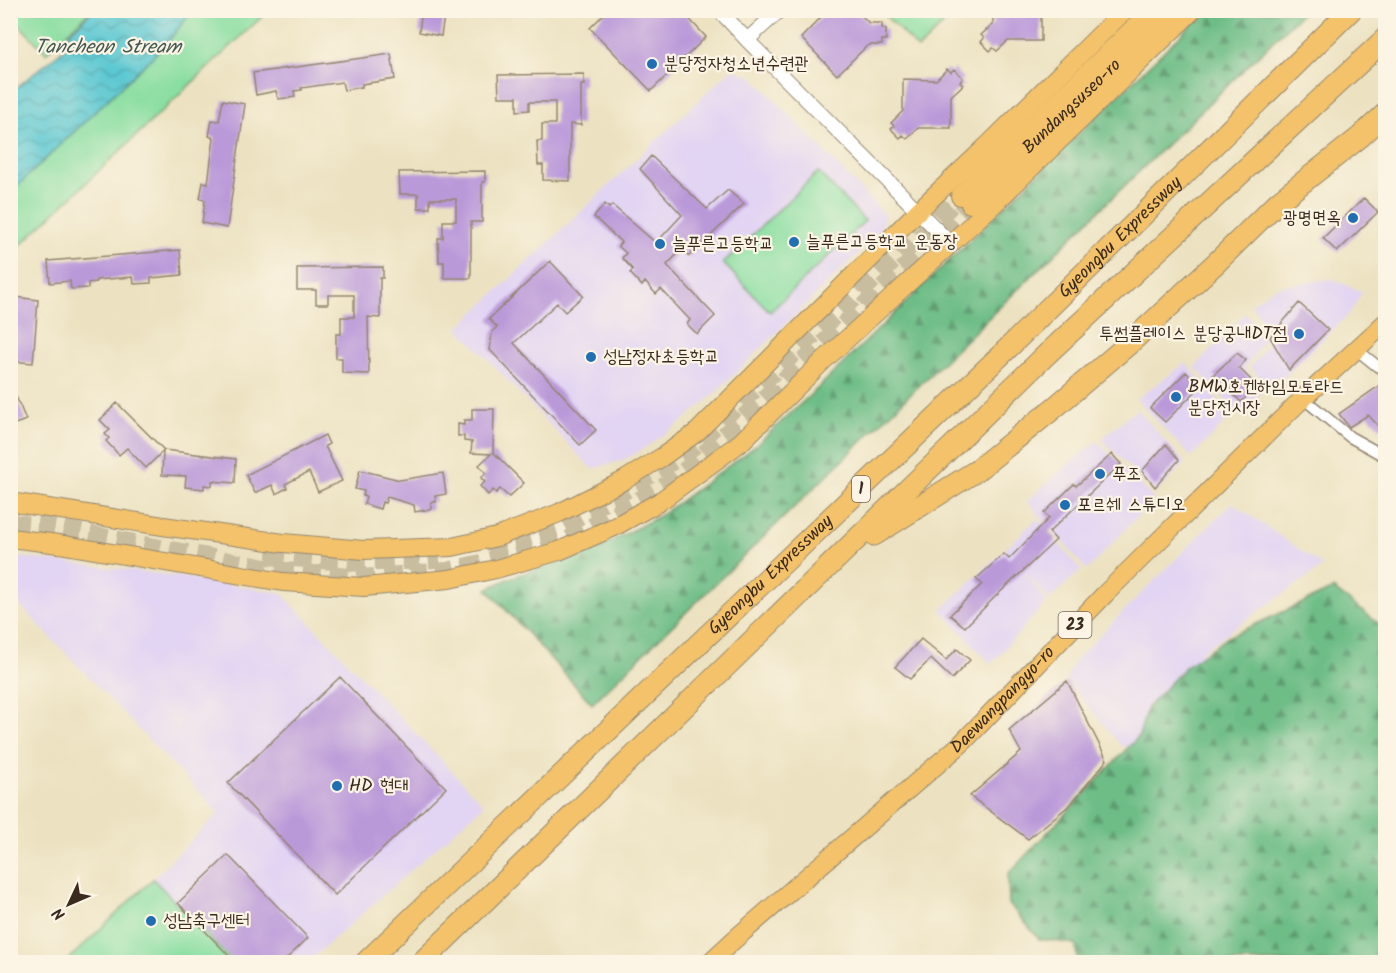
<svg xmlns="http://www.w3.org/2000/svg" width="1396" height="973" font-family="Kalam,'Poor Story',sans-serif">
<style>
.built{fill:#e2d4f3}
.green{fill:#89dea1;stroke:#628460;stroke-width:1.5}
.forest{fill:url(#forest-firs);stroke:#547452;stroke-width:1.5}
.water{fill:url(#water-waves);stroke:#4b7978;stroke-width:1.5}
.building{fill:#ba99d9}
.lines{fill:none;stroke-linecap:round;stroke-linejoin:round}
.trunk-tunnel{stroke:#c9bda0;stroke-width:18;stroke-dasharray:18 9;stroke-linecap:butt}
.minor-casing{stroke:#948670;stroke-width:13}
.tertiary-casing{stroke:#948670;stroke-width:16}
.primary-casing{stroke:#948670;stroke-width:20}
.trunk-casing{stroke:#948670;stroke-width:20}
.motorway-casing{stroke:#948670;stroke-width:23}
.minor{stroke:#fff;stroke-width:10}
.tertiary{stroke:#fff;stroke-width:14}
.primary{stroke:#f3c26a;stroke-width:18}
.trunk{stroke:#f3c26a;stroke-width:18}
.motorway{stroke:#f3c26a;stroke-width:21}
.poi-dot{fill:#1f6fb2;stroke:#fcf5e5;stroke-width:2}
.labels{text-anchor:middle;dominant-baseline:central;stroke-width:4.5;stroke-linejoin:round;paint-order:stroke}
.shield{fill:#fcf5e5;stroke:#75675a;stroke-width:1.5}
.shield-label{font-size:16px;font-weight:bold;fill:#3b2a1e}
.poi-label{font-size:18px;fill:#3b2a1e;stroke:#fcf5e5;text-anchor:start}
.street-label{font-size:18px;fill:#3b2a1e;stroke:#fcf5e5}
.water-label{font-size:20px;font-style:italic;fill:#455954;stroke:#fcf5e5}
</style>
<defs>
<pattern id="forest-firs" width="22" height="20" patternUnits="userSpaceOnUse" patternTransform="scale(1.5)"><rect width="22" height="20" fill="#6ebd87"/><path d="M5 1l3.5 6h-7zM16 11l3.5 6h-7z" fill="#5c9a6e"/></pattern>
<pattern id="water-waves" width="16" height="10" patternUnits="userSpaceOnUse" patternTransform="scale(1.5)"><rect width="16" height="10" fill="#5bc8d2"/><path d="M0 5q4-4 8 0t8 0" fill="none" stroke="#4ca3aa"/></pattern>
</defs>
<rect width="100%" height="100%" fill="#fcf5e5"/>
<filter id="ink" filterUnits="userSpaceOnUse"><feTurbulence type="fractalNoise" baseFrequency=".0167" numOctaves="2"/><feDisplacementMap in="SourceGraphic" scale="12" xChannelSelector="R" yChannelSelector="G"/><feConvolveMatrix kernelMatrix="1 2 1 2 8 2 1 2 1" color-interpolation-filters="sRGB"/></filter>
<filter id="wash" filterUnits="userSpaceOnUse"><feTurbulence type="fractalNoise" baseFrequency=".008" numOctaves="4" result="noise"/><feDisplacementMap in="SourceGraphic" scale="24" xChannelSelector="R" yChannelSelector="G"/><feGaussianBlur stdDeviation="1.35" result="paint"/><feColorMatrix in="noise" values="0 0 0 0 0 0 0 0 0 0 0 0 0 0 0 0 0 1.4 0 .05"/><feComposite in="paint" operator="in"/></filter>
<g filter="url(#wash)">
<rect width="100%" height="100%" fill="#ece2c1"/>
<path class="built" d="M732,69L753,77L884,214L882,230L711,397L679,424L640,451L623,460L592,469L458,328Z
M1332,279L1362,292L1350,313L1274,387L1268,386L1250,367L1267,345L1270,332L1251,304L1276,287Z
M1246,313L1266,336L1244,369L1264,389L1240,416L1195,367Z
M1186,363L1232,416L1191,457L1136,399Z
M1137,409L1185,463L1156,493L1101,439Z
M1097,441L1154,499L1087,570L1027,501L1064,468Z
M1232,503L1323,566L1206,648L1159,705L1143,744L1122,747L1066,679L1075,660Z
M1037,519L1081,570L1050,599L1015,563L1047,601L991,664L941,610Z
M11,556L175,576L281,593L484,805L308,962H233L153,879L219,813L11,596Z"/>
<path class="green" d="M11,10H90V11L46,53L11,16Z
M192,11H268L11,254V192L167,43Z
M881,11H957L918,49Z
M818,172L865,221L770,312L723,263Z
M153,879L233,962H66Z"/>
<path class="forest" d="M1205,11H1304L592,704L487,589L512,577L591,552L661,515L754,447L819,387Z
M1333,589L1385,628V962H1078L1075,944L1039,939L1009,904L1008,874L1139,736L1147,708L1185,667L1228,637Z"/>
<path class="water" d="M93,10L192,11L167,43L11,192V92L68,46L69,33Z"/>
<g id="blocks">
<path class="building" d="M422,10H445L441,36L419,32Z
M608,10H681L706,37L651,91L590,28Z
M828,10H856L869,23H882V28L886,29V40H882V45H868L837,75L801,38Z
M993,10H1041V41H1008L997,51L993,48L990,51L981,42L984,38L981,35L993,24Z
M391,54L395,79L362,84V87L344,90L342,82L301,88L302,90L294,91L295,97L278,99L276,91L256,95L253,73Z
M947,69L951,72L954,69L963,78L960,82L963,85L951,96V128H918L907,139L903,135L900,138L891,129L894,126L891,123L903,111V79L936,80Z
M584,74V85H581V125L570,124V181L543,180V165H538L537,141H542V124H555V102H529V110L517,111V97H499L498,75Z
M223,100L245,104L227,228L202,223L205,200L200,199L203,182L208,183L214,138L209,136L212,120L219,121Z
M651,156L707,209L728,190L744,204L689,256L681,250L667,265L715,316L697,334L687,324L690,320L661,289L656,294L645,282L642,286L630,273L633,270L622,258L626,253L618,246L621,242L594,217L605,204L609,208L612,205L656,243L682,215L640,169Z
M485,171V182H482V222H471V278H444V262H439L438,238H443V221H456V199H430V208H418V194H400L399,172Z
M1364,198L1378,212L1337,252L1323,238Z
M180,250L182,275L151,278V283L134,284L133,277L96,280V282L88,283V288L71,289L70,281L50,283L48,261Z
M550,261L583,296L565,312L557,303L514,343L596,430L580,445L490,350L492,332L497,327L489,319Z
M383,267V278H380V318L368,317L369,374L342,373V358H336V334H341V317H354V295H328V304H316V290H297V268Z
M15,297L38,300L33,363L10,361V317H14Z
M1299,303L1328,330L1289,370L1270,337Z
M1237,353L1246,360L1239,368L1257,386L1241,402L1213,375Z
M1186,372L1201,386L1165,422L1150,408Z
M1386,381V434L1368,415L1349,427L1339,414Z
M10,382L26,420L10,426Z
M117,403L164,450L236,459L235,483L212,481V486L204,485V489L185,487L186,476L162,475L163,451L146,468L127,448L119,455L106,441L109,438L105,434L110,430L100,420Z
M472,409H494L493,452L524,483L509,497L500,489L496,493L493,490L488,495L480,486L485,482L481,478L486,473L479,465L491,454L471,453L472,442L464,441V436H458V424L464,425V420H472Z
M325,435L329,444L325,446L342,481L318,492L309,472L285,484L287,488L276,494L272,485L255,493L246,475Z
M1166,444L1179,460L1155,487L1142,471Z
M1112,454L1121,464L1049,532L1056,540L995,597L965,627L950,615L982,584L976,579L1004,554L1009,559L1049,518L1044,513L1074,484L1076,486Z
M360,470L400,480L443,473L446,494L435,496L436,502H431L432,509L415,512L414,505L387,497L385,503L382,502L380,509L364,504L366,497L363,496L364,491L355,489Z
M921,639L946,660L957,649L970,660L952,679L931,659L910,679L895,667Z
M340,677L446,788L335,895L228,783Z
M1067,681L1107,760L1071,804L1028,839L970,796L1021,752L1009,730Z
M228,855L308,938L282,963H236L178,903Z"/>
</g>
</g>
<g filter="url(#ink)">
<use href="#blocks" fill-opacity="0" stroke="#948670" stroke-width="1.5"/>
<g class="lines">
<path class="trunk-tunnel" d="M10,523L50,527L276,570L360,578L447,571L502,558L569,539L668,484L694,463L928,246L970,204
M487,549L562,526L621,493L686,453L920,237L960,196
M267,556L359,563L440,559"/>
<g class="minor-casing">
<path id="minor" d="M1356,349L1377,366L1386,371
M1303,398L1350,437L1386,457"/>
</g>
<g class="tertiary-casing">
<path id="tertiary" d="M719,10L747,40L951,244
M747,40L780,10"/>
</g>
<g class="primary-casing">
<g id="primary">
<path d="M985,148L1125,10"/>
<path d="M995,203L1193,10"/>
<path id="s1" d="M710,962L735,939L962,743L1106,593L1296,405L1386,322"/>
</g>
</g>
<g class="trunk-casing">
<g id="trunk">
<path d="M960,196L1152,10"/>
<path id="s2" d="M970,204L1173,10"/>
<path d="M10,502L163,526L283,543L364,550L452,547L497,537L559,513L623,481L662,457L697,432L918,211L985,148"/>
<path d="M10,538L59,544L283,582L364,587L449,579L496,569L559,551L614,527L659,502L741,442L824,360L995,203"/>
</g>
</g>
<g class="motorway-casing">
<g id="motorway">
<path d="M874,535L976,471L1054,408L1131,342L1217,262L1278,202L1360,137L1386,113"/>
<path id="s3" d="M366,962L1002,354L1351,10"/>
<path d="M422,962L1046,355L1386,38"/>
</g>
</g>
<use href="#minor" class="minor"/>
<use href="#tertiary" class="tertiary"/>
<use href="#primary" class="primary"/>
<use href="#trunk" class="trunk"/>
<use href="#motorway" class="motorway"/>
</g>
</g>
<g class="poi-dot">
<circle cx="652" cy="64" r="6"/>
<circle cx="1353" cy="218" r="6"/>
<circle cx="794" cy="242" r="6"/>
<circle cx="660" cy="244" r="6"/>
<circle cx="1299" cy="334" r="6"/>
<circle cx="591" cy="357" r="6"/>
<circle cx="1176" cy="397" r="6"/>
<circle cx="1100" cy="474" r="6"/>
<circle cx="1065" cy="505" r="6"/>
<circle cx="337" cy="786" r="6"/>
<circle cx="151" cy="921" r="6"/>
</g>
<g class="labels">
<g class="shield">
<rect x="852" y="476" width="18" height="26" rx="4.5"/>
<rect x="1058.5" y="612" width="33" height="26" rx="4.5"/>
</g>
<g class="shield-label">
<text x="861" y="489">1</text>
<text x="1075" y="625">23</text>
</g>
<g class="poi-label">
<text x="664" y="64">분당정자청소년수련관</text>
<text x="1341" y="218" text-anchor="end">광명면옥</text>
<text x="806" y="242">늘푸른고등학교 운동장</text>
<text x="672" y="244">늘푸른고등학교</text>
<text x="1287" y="334" text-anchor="end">투썸플레이스 분당궁내DT점</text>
<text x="603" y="357">성남정자초등학교</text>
<text x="1188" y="387">BMW호켄하임모토라드<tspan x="1188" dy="21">분당전시장</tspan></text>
<text x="1112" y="474">푸조</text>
<text x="1077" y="505">포르쉐 스튜디오</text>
<text x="349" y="786">HD 현대</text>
<text x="163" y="921">성남축구센터</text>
</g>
<g class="street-label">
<text stroke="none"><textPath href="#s2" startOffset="141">Bundangsuseo-ro</textPath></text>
<text stroke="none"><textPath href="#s3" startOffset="1046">Gyeongbu Expressway</textPath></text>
<text stroke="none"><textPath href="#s3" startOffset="560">Gyeongbu Expressway</textPath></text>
<text stroke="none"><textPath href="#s1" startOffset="393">Daewangpangyo-ro</textPath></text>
</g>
<g class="water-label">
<text x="108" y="48">Tancheon Stream</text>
</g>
</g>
<rect width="1396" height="973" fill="none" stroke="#fcf5e5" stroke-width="36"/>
<g transform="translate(69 904) rotate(226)" stroke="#fcf5e5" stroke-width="4.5" paint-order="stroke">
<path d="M0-4.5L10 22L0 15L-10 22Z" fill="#3b2a1e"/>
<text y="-9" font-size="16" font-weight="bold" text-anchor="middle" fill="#3b2a1e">N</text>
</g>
</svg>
